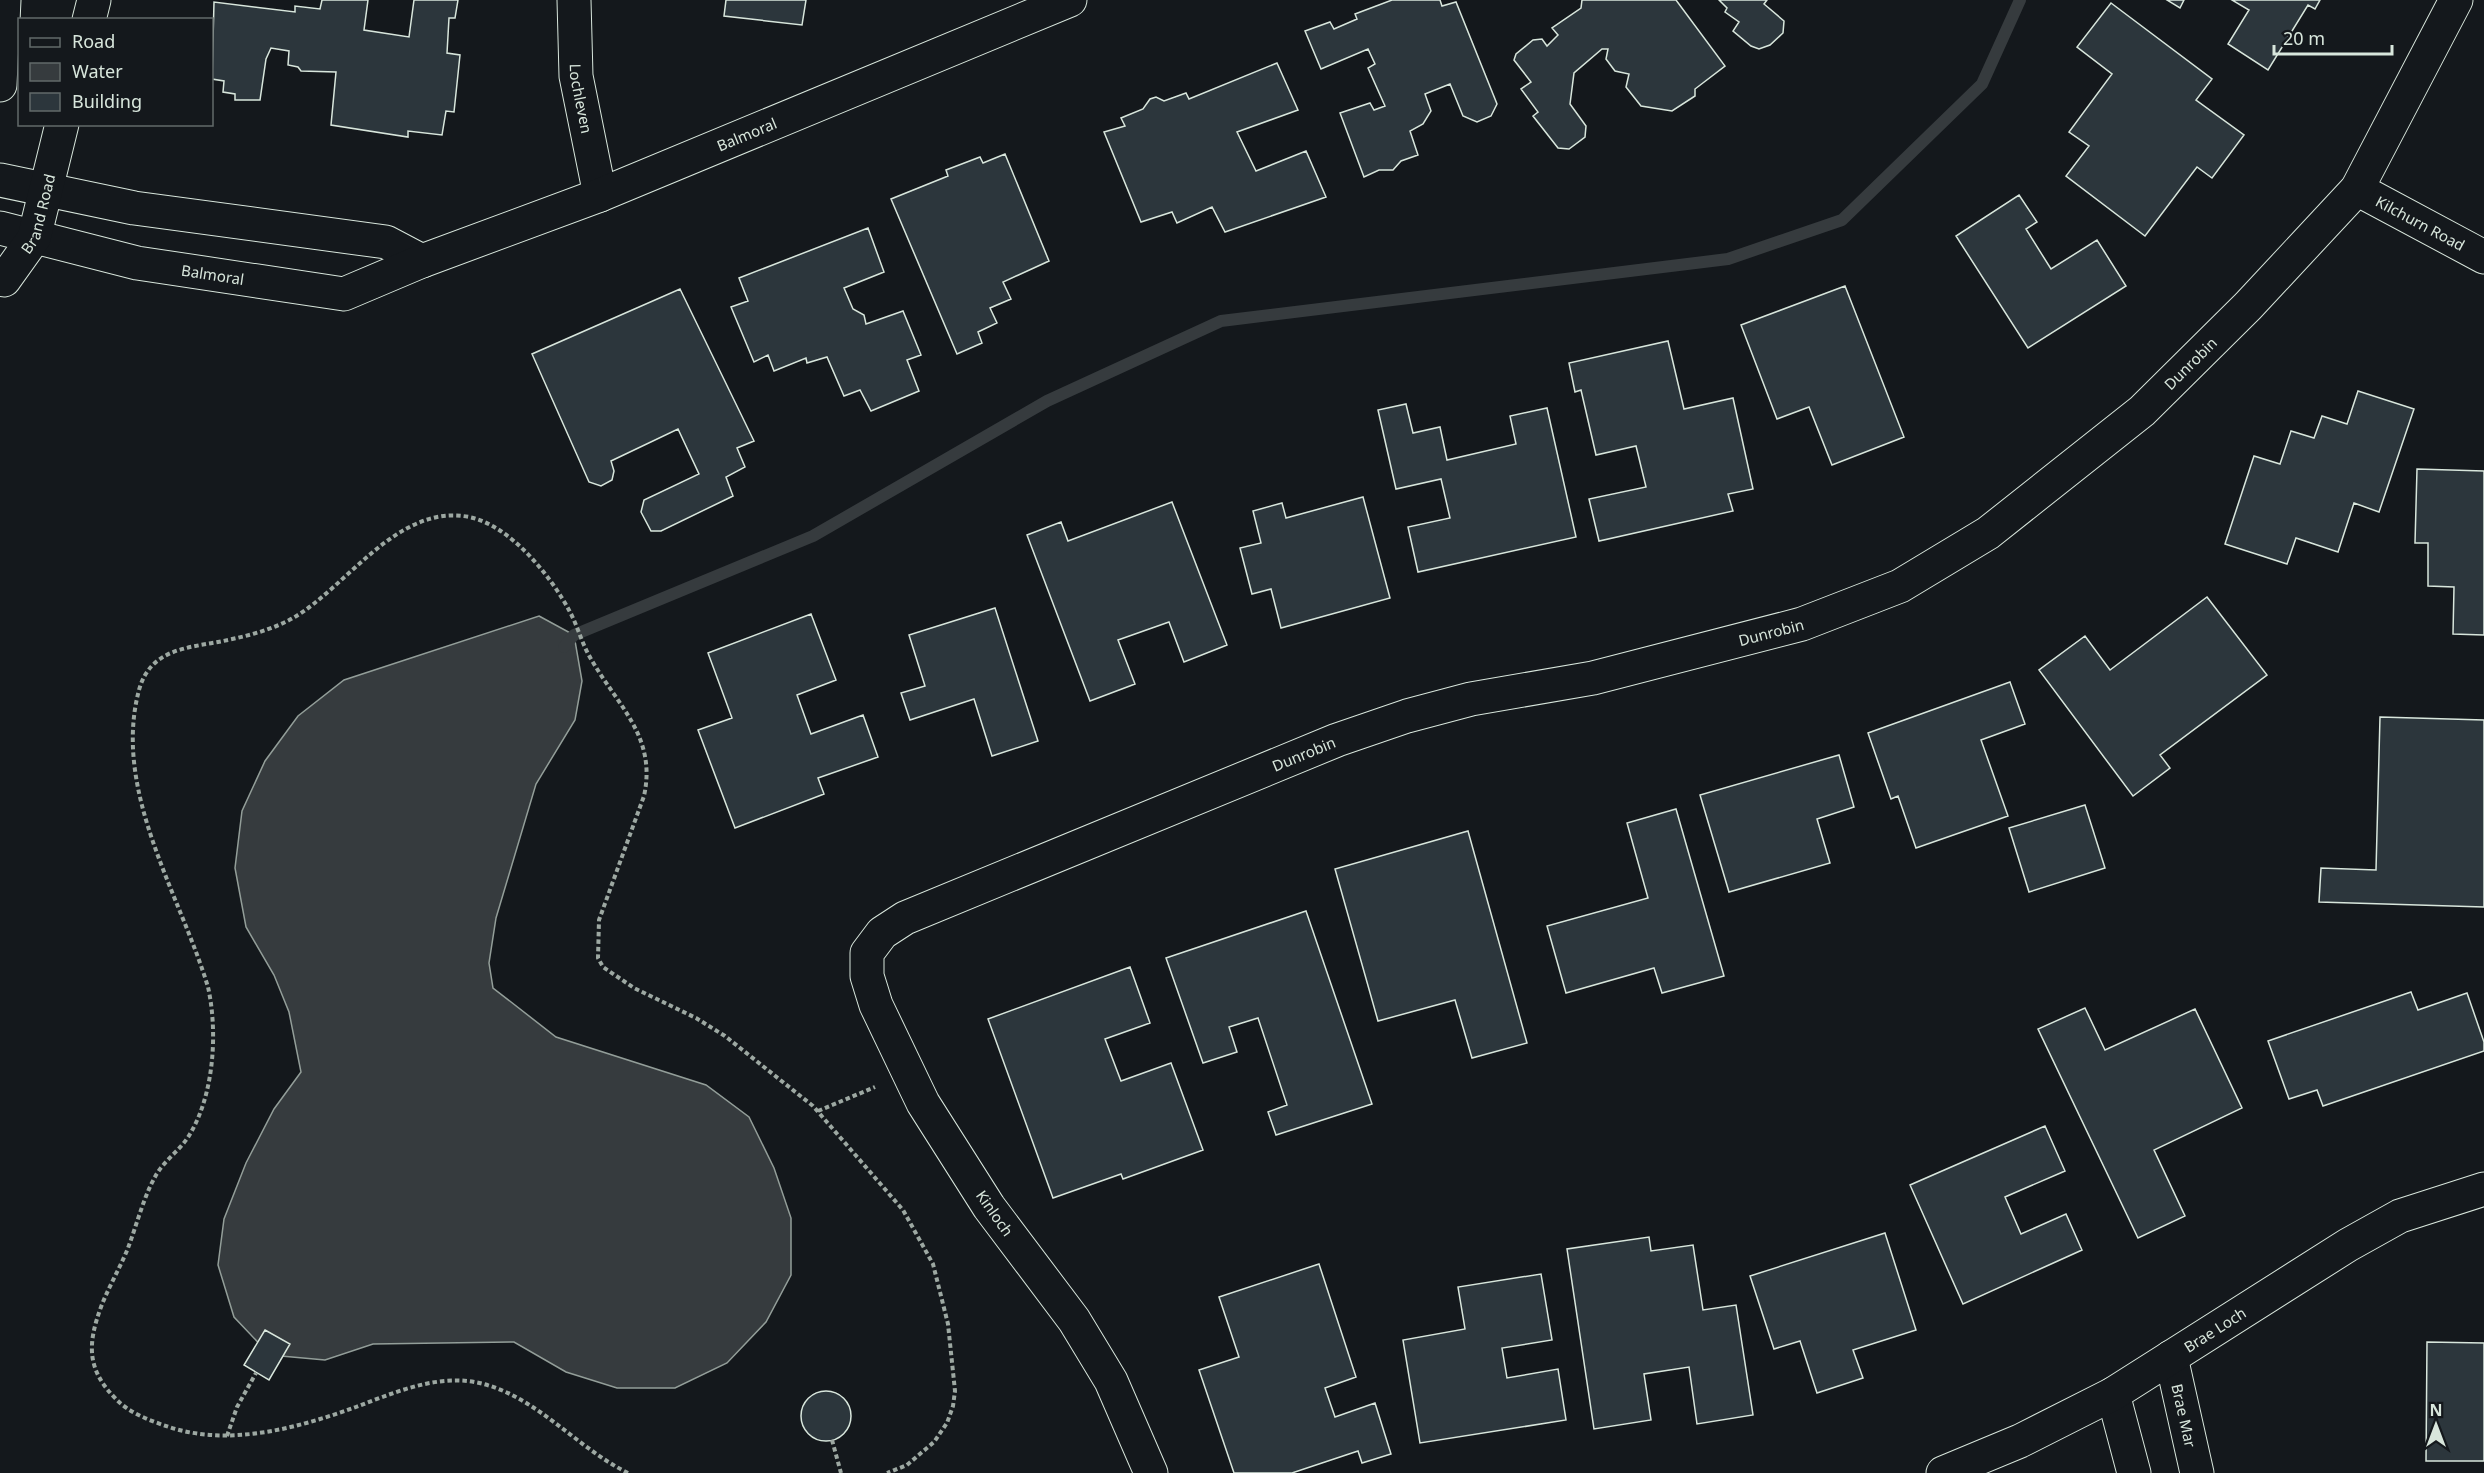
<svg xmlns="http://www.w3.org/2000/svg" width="2484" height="1473" font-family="'Noto Sans',sans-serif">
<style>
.water{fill:#363b3e;stroke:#939e99;stroke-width:1.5}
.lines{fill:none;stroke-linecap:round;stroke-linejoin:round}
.stream{stroke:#363b3e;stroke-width:12}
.building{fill:#2c363c;stroke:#d8e6dc;stroke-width:1.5}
.minor-casing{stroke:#d8e6dc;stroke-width:35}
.major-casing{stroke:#d8e6dc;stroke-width:35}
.path{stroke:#9da8a2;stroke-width:4;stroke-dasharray:4.5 3;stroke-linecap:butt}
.minor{stroke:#14181c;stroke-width:33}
.major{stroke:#14181c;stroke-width:33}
.labels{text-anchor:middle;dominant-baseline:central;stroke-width:4.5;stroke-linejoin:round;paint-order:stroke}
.street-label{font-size:15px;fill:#d8e6dc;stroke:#14181c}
</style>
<rect width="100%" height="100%" fill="#14181c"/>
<path class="water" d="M539,616L574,635L582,681L575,720L536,784L496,918L489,963L493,988L556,1037L706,1085L749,1117L774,1168L791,1218V1275L766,1322L727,1363L675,1388H617L566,1372L514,1342L373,1344L325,1360L270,1355L234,1317L218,1265L224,1219L246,1163L274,1109L301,1072L289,1012L274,975L246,927L235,868L242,811L265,761L298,716L344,680Z"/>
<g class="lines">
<path class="stream" d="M564,647L574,635L813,536L1047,401L1221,321L1728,259L1842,220L1982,84L2020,0"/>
</g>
<path class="building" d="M322,0H368L364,30L409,37L414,0H458L455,18H449L447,53L460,55L454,112L446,111L442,135L408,131V137L331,125L336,72L301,71L298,67L288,65L289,51L271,48L266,59L260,100H235V94L223,92L224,81L212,79L214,2L295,12V6L320,9Z
M726,0H806L802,25L724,16Z
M1392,0H1440L1442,6L1456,2L1497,104L1491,116L1477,122L1463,116L1450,84L1425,94L1431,111L1423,124L1410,131L1418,155L1401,161L1393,170H1379L1364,177L1340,113L1370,103L1374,110L1385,106L1368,68L1375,64L1368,49L1321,69L1305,31L1330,22L1334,29L1357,19L1355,14Z
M1582,0H1676L1725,66L1695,89V96L1672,111L1641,106L1626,87L1629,74L1615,71L1606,59L1608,49H1602L1574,73L1570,104L1586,126L1585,137L1569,149L1558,148L1533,116L1538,112L1521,89L1531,82L1514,60L1516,54L1533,40L1542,39L1547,46L1558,35L1552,28L1581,8Z
M1719,0H1767L1764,4L1784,21L1783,33L1770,45L1759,49L1751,46L1733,31L1739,22L1725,12L1727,8Z
M2167,0H2184L2180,8Z
M2232,0H2320L2315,9L2308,5L2268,70L2228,44L2249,10Z
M2111,3L2212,79L2196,100L2244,135L2212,178L2197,167L2145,236L2066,176L2089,146L2069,132L2112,74L2077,47Z
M1277,63L1298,110L1237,132L1256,171L1306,151L1326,197L1225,232L1212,207L1177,223L1172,212L1141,222L1104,132L1125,126L1121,118L1143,109L1150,99L1156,97L1164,101L1186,93L1189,99Z
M1005,154L1049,261L1003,282L1011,299L990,308L997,323L978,332L982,343L957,354L891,199L948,176L946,170L980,157L983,163Z
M2019,195L2037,222L2026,229L2051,269L2097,240L2126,286L2028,348L1956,236Z
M868,228L884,272L844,288L853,309L864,315L866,324L903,311L921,355L907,360L919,391L871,411L860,390L844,396L827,357L807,363L806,358L774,371L768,355L754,362L731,307L748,301L739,278Z
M1845,286L1904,437L1832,465L1809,407L1777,419L1741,325Z
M680,289L754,441L737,448L745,467L726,477L733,496L661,531H651L641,512L644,500L699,474L678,429L611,461L614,471L612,480L601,486L589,482L532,354Z
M1668,341L1684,409L1733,398L1753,489L1728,494L1733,511L1599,541L1589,499L1646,487L1636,446L1596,455L1581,390L1575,392L1569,363Z
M2358,391L2414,409L2379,512L2354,503L2338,552L2296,538L2287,564L2225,544L2254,456L2280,464L2291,431L2314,438L2322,416L2347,424Z
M1406,404L1413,433L1440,427L1447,460L1516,444L1510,416L1547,408L1576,537L1418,572L1408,527L1450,518L1441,479L1396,489L1378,410Z
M2417,469L2484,471V635L2453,634L2454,587L2428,586V543H2415Z
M1363,497L1390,598L1281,628L1271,589L1252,594L1240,548L1261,543L1253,511L1282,503L1286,518Z
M1172,502L1227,645L1184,662L1169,622L1118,640L1135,684L1090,701L1027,535L1061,522L1068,541Z
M2207,597L2267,675L2160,755L2170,768L2133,796L2039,670L2085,636L2110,670Z
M995,608L1038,741L992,756L974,699L910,720L901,693L925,686L909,635Z
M811,614L836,680L797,695L811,734L863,715L878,757L818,778L824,794L735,828L698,730L732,718L708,653Z
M2010,682L2025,724L1981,740L2008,816L1916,848L1898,796L1891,799L1868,733Z
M2380,717L2484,720V907L2319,902L2321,868L2376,870Z
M1839,755L1854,807L1817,819L1830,863L1729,892L1700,795Z
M2085,805L2105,868L2029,892L2009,828Z
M1676,809L1724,976L1662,993L1654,968L1566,993L1547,926L1648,898L1627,823Z
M1468,831L1527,1043L1472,1058L1455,1000L1378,1021L1335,869Z
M1306,911L1372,1104L1276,1135L1268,1112L1287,1105L1258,1018L1229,1027L1237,1052L1203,1063L1166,958Z
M1130,967L1150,1023L1105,1039L1121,1081L1171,1063L1203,1150L1123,1179L1121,1174L1053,1198L988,1019Z
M2411,992L2418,1010L2467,993L2484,1042V1051L2323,1106L2317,1090L2289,1099L2268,1041Z
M2085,1008L2105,1050L2195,1009L2242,1108L2154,1150L2185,1216L2138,1238L2038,1029Z
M2045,1126L2065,1171L2005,1197L2021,1234L2066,1214L2082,1250L1963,1304L1910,1185Z
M1885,1233L1916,1330L1853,1350L1863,1378L1817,1393L1800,1341L1774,1349L1750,1276Z
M1649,1237L1651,1251L1693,1245L1703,1310L1736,1305L1753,1415L1697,1424L1689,1367L1644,1374L1651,1420L1594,1429L1567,1249Z
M1319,1264L1356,1377L1325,1388L1335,1417L1375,1403L1391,1454L1362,1463L1358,1451L1292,1473H1234L1199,1370L1239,1357L1219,1297Z
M1541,1274L1552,1340L1502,1348L1507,1378L1558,1369L1566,1420L1420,1443L1403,1340L1465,1329L1458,1287Z
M265,1330L290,1344L269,1380L244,1365Z
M2427,1342L2484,1343V1461H2426Z
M801 1416a25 25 0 1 1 50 0a25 25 0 1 1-50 0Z"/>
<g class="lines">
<g class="minor-casing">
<g id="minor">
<path id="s1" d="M574,0L576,76L600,195"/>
<path d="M0,180L134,208L386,242L422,261"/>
<path id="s2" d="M2357,189L2484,257"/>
<path id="s3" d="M0,228L137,263L344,294L422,261L600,195L1070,0"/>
<path id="s4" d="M2171,1357L2197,1473"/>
<path d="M2113,1394L2134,1473"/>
<path id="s5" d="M1151,1473L1111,1381L1074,1320L989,1207L923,1103L876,1005L867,976V953L882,933L905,918L1337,740L1407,716L1471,699L1593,678L1802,624L1900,586L1988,533L2142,411L2248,306L2357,189L2456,0"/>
<path id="s6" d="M1943,1473L2020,1441L2113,1394L2348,1245L2400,1216L2484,1189"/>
</g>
</g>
<g class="major-casing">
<g id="major">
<path d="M89,20L94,0"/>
<path d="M0,85L4,0"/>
<path id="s7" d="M4,280L34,238L62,124"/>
</g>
</g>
<path class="path" d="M818,1111L875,1087
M227,1436L237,1407L256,1373
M832,1440L841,1473
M628,1473C573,1446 531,1389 468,1381C430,1377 390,1394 356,1407C298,1428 229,1447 169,1427C151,1421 129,1413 116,1399C87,1370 87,1345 101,1307C109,1286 120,1268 128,1248C136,1227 144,1196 155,1177C163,1161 181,1150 190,1134C214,1094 218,1032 208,987C180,894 112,791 139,690C150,650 185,648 218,642C243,637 270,631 293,618C347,587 398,503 469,517C510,525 551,576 570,612C578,627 582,644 591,659C618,706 657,737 644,796L599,920L598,958L603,967L634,988L696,1018L725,1036L813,1106L903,1210L933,1264L948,1324L955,1391L953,1406L947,1423L934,1442L907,1465L887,1473"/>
<use href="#minor" class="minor"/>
<use href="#major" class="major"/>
</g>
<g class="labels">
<g class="street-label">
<text stroke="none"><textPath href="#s1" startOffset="99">Lochleven</textPath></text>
<text stroke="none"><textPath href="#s3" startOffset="784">Balmoral</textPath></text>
<text stroke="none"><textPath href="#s7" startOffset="76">Brand Road</textPath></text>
<text stroke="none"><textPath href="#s2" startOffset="72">Kilchurn Road</textPath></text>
<text stroke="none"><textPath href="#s3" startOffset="218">Balmoral</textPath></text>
<text stroke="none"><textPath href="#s5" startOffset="2070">Dunrobin</textPath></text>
<text stroke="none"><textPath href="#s5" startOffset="1566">Dunrobin</textPath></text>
<text stroke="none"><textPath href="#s5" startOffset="1082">Dunrobin</textPath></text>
<text transform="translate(995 1213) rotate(55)">Kinloch</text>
<text stroke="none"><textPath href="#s6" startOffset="308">Brae Loch</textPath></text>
<text stroke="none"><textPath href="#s4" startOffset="60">Brae Mar</textPath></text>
</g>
</g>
<rect x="18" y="18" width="195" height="108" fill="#14181c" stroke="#626a69" stroke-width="1.5"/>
<rect x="30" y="38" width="30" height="9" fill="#14181c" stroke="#626a69" stroke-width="1.5"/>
<text x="72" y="48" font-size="18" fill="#d8e6dc">Road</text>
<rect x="30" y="63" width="30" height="18" fill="#363b3e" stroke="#626a69" stroke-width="1.5"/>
<text x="72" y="78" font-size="18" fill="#d8e6dc">Water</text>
<rect x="30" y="93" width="30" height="18" fill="#2c363c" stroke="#626a69" stroke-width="1.5"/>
<text x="72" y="108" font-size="18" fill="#d8e6dc">Building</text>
<g transform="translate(2436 1425)" stroke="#14181c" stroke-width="4.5" paint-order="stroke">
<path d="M0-4.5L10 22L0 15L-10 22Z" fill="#d8e6dc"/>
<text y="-9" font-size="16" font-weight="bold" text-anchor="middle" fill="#d8e6dc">N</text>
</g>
<path d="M2274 45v9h118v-9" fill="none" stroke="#d8e6dc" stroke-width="3"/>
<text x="2283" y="45" font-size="18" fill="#d8e6dc" stroke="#14181c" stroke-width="4.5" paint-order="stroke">20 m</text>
</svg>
